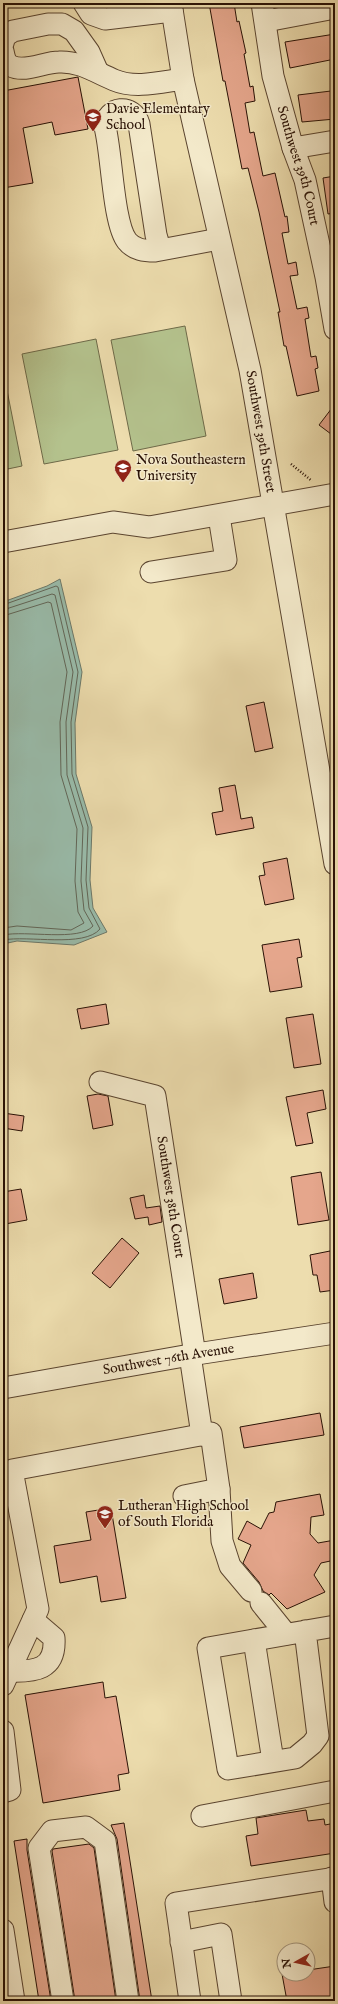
<svg xmlns="http://www.w3.org/2000/svg" width="338" height="2004" font-family="'IM FELL English',serif">
<style>
.green{fill:#b4c28d;stroke:#6e6a49}
.water{fill:#99bcab;stroke:#6c7869}
.lines{fill:none;stroke-linecap:round;stroke-linejoin:round}
.shore{stroke:#616658;stroke-width:1}
.building{fill:#e5a68c;stroke:#291105}
.minor-casing{stroke:#5a442f;stroke-width:23}
.path{stroke:#291105;stroke-width:2.5;stroke-dasharray:1 2;stroke-linecap:butt}
.minor{stroke:#f3e9ca;stroke-width:21}
.labels{text-anchor:middle;dominant-baseline:central;stroke-width:3;stroke-linejoin:round;paint-order:stroke}
.poi-label{font-size:14px;fill:#291105;stroke:#f3e9ca;text-anchor:start}
.street-label{font-size:14px;fill:#291105;stroke:#f3e9ca}
</style>
<rect width="100%" height="100%" fill="#edddae"/>
<filter id="stains"><feTurbulence type="fractalNoise" baseFrequency=".005" numOctaves="4"/><feColorMatrix values="0 0 0 0 .2 0 0 0 0 .09 0 0 0 0 .02 0 0 0 .5 -.17"/></filter>
<radialGradient id="worn" r=".72"><stop offset=".6" stop-color="#630" stop-opacity="0"/><stop offset="1" stop-color="#630" stop-opacity=".3"/></radialGradient>
<path class="green" d="M185,326L206,436L133,451L111,340Z
M96,339L118,450L44,464L22,354Z
M3,370L22,466L3,470Z"/>
<path class="water" d="M60,579L82,672L75,723L76,774L92,827L90,880L93,908L107,932L74,945L17,941L3,944V602L47,586Z"/>
<g class="lines">
<path class="shore" d="M3,605L56,586L58,587L78,672L71,722L72,774L88,827L86,880L89,908L100,929C84,948 28,935 3,940
M3,610L52,594L55,595L73,672L66,722L67,775L83,828L81,881L84,910L93,926C79,942 26,930 3,935
M3,616L48,602L51,603L67,672L60,722L61,775L77,829L75,881L78,912L84,923L71,930L17,926L3,928"/>
</g>
<path class="building" d="M209,3H234L237,22L239,21L246,53L244,54L250,87L253,86L255,101L245,103L250,133L254,132L263,176L275,173L285,217L287,216L289,232L282,233L288,264L296,262L298,275L290,276L297,309L307,307L309,318L305,319L311,357L316,356L318,368L315,369L319,391L297,396L286,346H284L278,312H280L259,212L248,168L242,169L225,81H223Z
M335,34V59L290,68L285,42Z
M78,77L88,129L55,135L52,122L23,128L33,183L3,188V91Z
M331,91L335,119L302,122L298,95Z
M335,176V213L328,214L323,178Z
M335,404V437L319,425Z
M264,702L273,748L255,752L246,706Z
M235,785L241,819L252,817L254,828L216,835L212,813L223,811L219,788Z
M287,858L294,899L265,905L259,876L265,875L263,863Z
M299,939L302,957L297,958L302,987L270,992L262,945Z
M106,1004L109,1024L81,1029L77,1009Z
M313,1014L321,1064L294,1068L286,1018Z
M323,1090L326,1109L307,1113L313,1143L296,1146L286,1097Z
M98,1094L108,1096L113,1125L93,1129L87,1096Z
M3,1113L24,1116L22,1131L3,1128Z
M321,1172L329,1220L298,1225L291,1177Z
M21,1189L27,1220L5,1224L3,1192Z
M144,1195L146,1208L160,1206L162,1222L149,1225L148,1217L135,1219L130,1198Z
M122,1238L139,1253L110,1288L92,1273Z
M335,1250V1290L320,1292L317,1275H313L310,1255Z
M253,1273L257,1298L224,1304L219,1279Z
M320,1413L324,1435L244,1448L240,1427Z
M320,1494L324,1515L311,1517L310,1534L318,1543L335,1540V1560L321,1563L314,1575L325,1592L287,1609L271,1593L269,1595L263,1591L259,1582L243,1563L251,1545L238,1539L247,1521L261,1529L269,1513L274,1512L276,1502Z
M111,1508L126,1598L101,1602L97,1576L60,1583L54,1546L91,1540L86,1512Z
M103,1682L105,1698L116,1696L129,1773L118,1775L120,1790L43,1803L25,1695Z
M306,1810L308,1821L324,1819L325,1825L335,1823V1853L251,1866L246,1836L258,1834L256,1818Z
M124,1823L152,2001H140L117,1839L111,1825Z
M27,1839V1850L51,2001H39L14,1841Z
M89,1844L94,1848L116,2001H75L52,1851L53,1849Z
M335,1966V2001H287L282,1974H308V1970Z"/>
<g class="lines">
<g class="minor-casing">
<g id="minor">
<path d="M84,3L91,14L105,19L172,11"/>
<path id="s1" d="M171,3L183,79L250,370L335,864"/>
<path id="s2" d="M262,3L273,76L293,148L305,180L326,277L335,329"/>
<path d="M266,21L335,8"/>
<path d="M3,43L5,36L13,31L48,24H62L74,31L89,52L97,70"/>
<path d="M3,51C4,56 5,63 11,66C25,73 44,62 59,62C80,61 95,72 114,80C135,89 161,82 183,79"/>
<path d="M293,148L335,141"/>
<path d="M160,249L156,235L139,124C133,103 107,106 105,127C112,154 113,223 127,241C134,250 145,251 155,251L219,239"/>
<path d="M3,542L113,522L149,527L335,494"/>
<path d="M151,572L226,560L219,516"/>
<path id="s3" d="M100,1082L155,1096L195,1355"/>
<path d="M190,1355L202,1435"/>
<path id="s4" d="M3,1388L190,1355L335,1333"/>
<path d="M219,1489L222,1541L230,1566L251,1591"/>
<path d="M261,1603L286,1634"/>
<path d="M305,1631L318,1736L312,1744L295,1758L228,1769L208,1648L335,1626"/>
<path d="M254,1640L273,1761"/>
<path d="M9,1671C35,1672 56,1670 54,1638L33,1620"/>
<path d="M3,1685L38,1609L12,1470L211,1433L219,1489L184,1496"/>
<path d="M3,1731L10,1790L3,1792"/>
<path d="M202,1816L335,1791"/>
<path d="M332,1878L335,1902"/>
<path d="M3,1930L14,2001"/>
<path d="M181,1942L221,1934L231,2001"/>
<path d="M63,2001L39,1848L52,1831L86,1827L105,1841L128,2001"/>
<path d="M190,2001L176,1903L335,1878"/>
</g>
</g>
<path class="path" d="M291,464L312,481"/>
<use href="#minor" class="minor"/>
</g>
<defs>
<g id="school-pin" transform="scale(0.9)"><path d="M0 17L-7.5 6A9.5 9.5 0 1 1 7.5 6Z" fill="#8f2418" stroke="#f3e9ca"/><path d="M0-5L7-2L0 1L-7-2ZM-4 1L0 2.5L4 1V4Q0 6-4 4Z" fill="#fff"/></g>
<g id="university-pin" transform="scale(0.9)"><path d="M0 17L-7.5 6A9.5 9.5 0 1 1 7.5 6Z" fill="#8f2418" stroke="#f3e9ca"/><path d="M0-5L7-2L0 1L-7-2ZM-4 1L0 2.5L4 1V4Q0 6-4 4Z" fill="#fff"/></g>
</defs>
<g fill-rule="evenodd">
<use href="#school-pin" x="93" y="117"/>
<use href="#university-pin" x="123" y="468"/>
<use href="#school-pin" x="105" y="1514"/>
</g>
<g class="labels">
<g class="poi-label">
<text x="106" y="109">Davie Elementary<tspan x="106" dy="16">School</tspan></text>
<text x="136" y="460">Nova Southeastern<tspan x="136" dy="16">University</tspan></text>
<text x="118" y="1506">Lutheran High School<tspan x="118" dy="16">of South Florida</tspan></text>
</g>
<g class="street-label">
<text stroke="none"><textPath href="#s2" startOffset="167">Southwest 39th Court</textPath></text>
<text stroke="none"><textPath href="#s1" startOffset="438">Southwest 39th Street</textPath></text>
<text stroke="none"><textPath href="#s3" startOffset="159">Southwest 38th Court</textPath></text>
<text stroke="none"><textPath href="#s4" startOffset="168">Southwest 76th Avenue</textPath></text>
</g>
</g>
<rect width="338" height="2004" fill="none" stroke="#edddae" stroke-width="16"/>
<rect x="4" y="4" width="330" height="1996" fill="none" stroke="#291105" stroke-width="2"/>
<rect x="8" y="8" width="322" height="1988" fill="none" stroke="#291105"/>
<g transform="translate(296 1962) rotate(262)"><circle r="19" fill="#f3e9ca" stroke="#a2937b"/>
<path d="M0-3L7 15L0 10L-7 15Z" fill="#8f2418"/>
<text y="-6" font-size="11" font-weight="bold" text-anchor="middle" fill="#291105">N</text>
</g>
<rect width="100%" height="100%" filter="url(#stains)"/>
<rect width="100%" height="100%" fill="url(#worn)"/>
</svg>
